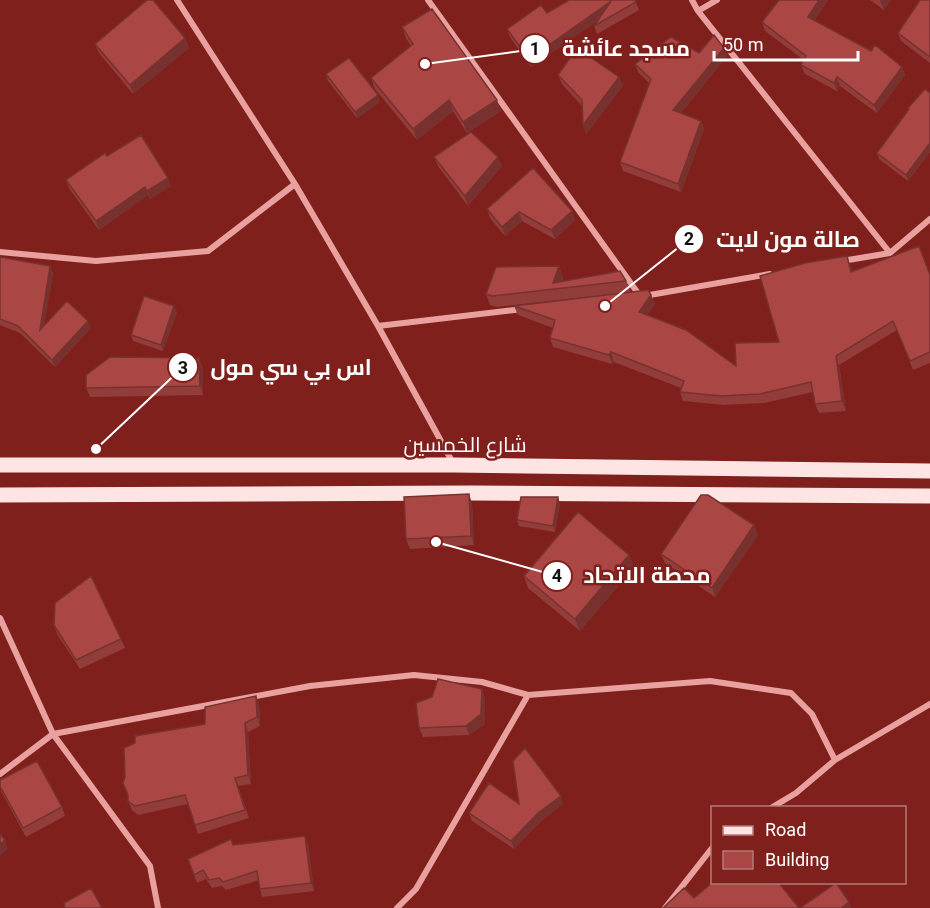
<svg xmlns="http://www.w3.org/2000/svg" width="930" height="908" font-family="Roboto,Cairo,sans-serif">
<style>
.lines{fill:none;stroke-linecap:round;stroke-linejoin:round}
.street{stroke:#e9a1a0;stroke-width:6}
.primary{stroke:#fee5e3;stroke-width:15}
.wall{fill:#923d3a}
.shaded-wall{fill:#773230}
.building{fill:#aa4744;stroke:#773230;stroke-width:1.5}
.labels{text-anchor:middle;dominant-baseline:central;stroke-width:5;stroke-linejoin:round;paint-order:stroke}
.street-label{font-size:21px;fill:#fff;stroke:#80201c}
.leader{fill:none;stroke:#fff;stroke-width:2}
.callout-dot{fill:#fff;stroke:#80201c;stroke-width:2}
.mark-label{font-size:18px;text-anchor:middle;font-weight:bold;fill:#111}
.callout-label{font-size:22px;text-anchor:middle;font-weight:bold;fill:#fff;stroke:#80201c;stroke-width:5;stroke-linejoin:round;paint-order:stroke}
</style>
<rect width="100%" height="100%" fill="#80201c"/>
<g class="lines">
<path class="street" d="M177,0L295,184L378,326L453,463
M428,0L640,296
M692,0L698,11L890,253
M698,11L717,0
M0,252L96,261L208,251L295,184
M842,261L890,253L930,219
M644,296L770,274
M378,326L523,309
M0,618L53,734L150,866L158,908
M0,774L53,734L310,686L414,675L482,682L528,695L710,681L791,693L812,714L835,760
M771,808L796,793L835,760L930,704
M397,908L416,889L528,695
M665,908L712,848"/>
<path class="primary" d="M0,465H454L930,471
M0,495L471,493L930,496"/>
</g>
<path class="wall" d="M635,0L639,10L597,34L594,26L597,21L531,67L510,37L507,29L547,13Z
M779,0H828L814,21L902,67L905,75L877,113L840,86L837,91L805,74L801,65L804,60L765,31L762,22Z
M870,0H891L884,10Z
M930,0V63L901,41L898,33Z
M402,27L501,111L467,133L453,111L417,140L375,89L371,78L411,46L406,38Z
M185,38L189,48L133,94L99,53L95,44Z
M724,48L727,56L681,113L701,121L704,129L681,192L623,171L620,162L649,83L638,72L635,64L699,53Z
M326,74L380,102L357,118L328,81Z
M558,75L619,77L623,86L586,134L583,125L582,106L562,84Z
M930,93V152L908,181L879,159L877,153L909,110L908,108Z
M107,156L171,186L150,199L148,195L99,230L69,188L66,180Z
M434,157L502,166L468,206L438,166Z
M533,168L575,220L555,239L522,221L505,236L490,218L487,209Z
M847,256L852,271L930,275V363L913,370L897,330L839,365L846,411L819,413L815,404L813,392L764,403L724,405L683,401L680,392L681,388L614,362L612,364L553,347L550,338L553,328L518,315L514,306L651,295L655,304L647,315L736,366L779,342Z
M0,257L53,273L44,325L91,328L55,367L20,333L0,325Z
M563,277L562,281H626L631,292L496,307L490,305L486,294Z
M177,312L163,351L133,341L131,335Z
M203,367V395L90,397L86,388Z
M472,503L474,545L410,549L406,539Z
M560,503L555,532L519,526L517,520Z
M758,535L715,597L665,563L661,554Z
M629,555L634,567L580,631L528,588L524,576Z
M54,625L121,639L125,648L80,669L57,634Z
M482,689L485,699V724L469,735L423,737L419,728Z
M259,704L260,726L248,732L251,784L238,786L249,818L198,834L188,804L138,815L132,810L128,801V796L123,783L205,724Z
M0,780L62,807L65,816L26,837L1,791Z
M519,804H563L541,821L514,849L472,821L469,813Z
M308,844L314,891L262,897L260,889L259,880L226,890L222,886L212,888L206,879L197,883L188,859L233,845Z"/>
<path class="shaded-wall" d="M819,0H828L811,26L808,17Z
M881,0H891L884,10L880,1Z
M611,1L614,9L531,67L529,59Z
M185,38L189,48L133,94L130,85Z
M724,48L727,56L676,119L673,110Z
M902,67L905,75L877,113L874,105Z
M619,77L623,86L586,134L583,125Z
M837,77L840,86L837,91L834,83Z
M378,95L380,102L357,118L355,112Z
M449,100L453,111L417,140L413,129Z
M497,100L501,111L467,133L463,122Z
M701,121L704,129L681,192L678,184Z
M930,143V152L908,181L906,175Z
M498,157L502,166L468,206L465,196Z
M168,178L171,186L150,199L147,191Z
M145,187L148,195L99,230L96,221Z
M572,211L575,220L555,239L551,230Z
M519,212L522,221L505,236L502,227Z
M50,266L53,273L42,338L40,330Z
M559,266L563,277L560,288L553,283Z
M651,295L655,304L643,322L639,312Z
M174,306L177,312L163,351L161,345Z
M88,321L91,328L55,367L52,360Z
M611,352L614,362L612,364L609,355Z
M836,356L839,365L846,411L842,401Z
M199,358L203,367V395L200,386Z
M469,494L472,503L474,545L471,536Z
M558,497L560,503L555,532L553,526Z
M754,525L758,535L715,597L712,588Z
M629,555L634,567L580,631L575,619Z
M482,689L485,699V724L469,735L466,726Z
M256,696L259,704L260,726L257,717Z
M245,723L248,732L251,784L248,775Z
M561,796L563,804L541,821L514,849L511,841L538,813Z
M305,836L308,844L314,891L311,883Z
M5,840L8,849L0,856V844Z
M849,902L852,908H841Z"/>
<path class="building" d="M147,0H153L185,38L130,85L95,44Z
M569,0H635L636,2L594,26L611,1L529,59L507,29L541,5L547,13Z
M779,0H819L808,17L871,51L875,45L902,67L874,105L837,77L834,83L801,65L806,56L762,22Z
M920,0H930V57L898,33Z
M432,9L497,100L463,122L449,100L413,129L371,78L413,44L402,27Z
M714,35L724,48L673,110L701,121L678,184L620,162L651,79L635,64L671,37L699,53Z
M577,48L619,77L583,125L582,100L558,75Z
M349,58L378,95L355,112L326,74Z
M925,89L930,93V143L906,175L877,153L909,109L908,108Z
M471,132L498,157L465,196L434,157Z
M141,135L168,178L147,191L145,187L96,221L66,180L105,153L107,156Z
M533,168L572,211L551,230L519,212L502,227L487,209Z
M919,246L930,275V352L910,361L893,321L836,356L842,401L815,404L811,382L760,394L721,396L680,392L684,381L611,352L609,355L550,338L555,320L514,306L648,290L651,295L639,312L686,330L736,366L735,343L779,342L760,276L805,263L847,256L851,272Z
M0,257L50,266L40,330L67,301L88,321L52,360L18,326L0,319Z
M559,266L553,283L620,271L626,281L492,296L486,294L496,267Z
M144,296L174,306L161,345L131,335Z
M110,357L199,358L200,386L86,388V375Z
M469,494L471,536L406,539L404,497Z
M701,495H708L754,525L712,588L661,554Z
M521,497H558L553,526L517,520Z
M578,512L629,555L575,619L524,576Z
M91,576L121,639L76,660L54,625L55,603Z
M438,679L482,689L481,714L466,726L419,728L416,703L432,697Z
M256,696L257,717L245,723L248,775L235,778L245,810L195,825L185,795L135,806L128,801V795L123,783L125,777L124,748L135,743V736L205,724V707Z
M525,748L561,796L538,813L511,841L469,813L489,783L519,804L513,761Z
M37,761L62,807L23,828L0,786V780Z
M0,834L5,840L0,844Z
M305,836L311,883L260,889L257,871L223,882L219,878L209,880L203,870L194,875L188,859L231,839L233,845Z
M713,882H778L799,908H663L684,888L694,898Z
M836,883L849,902L841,908H800Z
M91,888L102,908H65L64,903Z"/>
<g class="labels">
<g class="street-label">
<text x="465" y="445">شارع الخمسين</text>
</g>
</g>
<path class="leader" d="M425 64L535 49M605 306L689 239M96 449L183 367M436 542L557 576"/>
<g class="callout-dot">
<circle cx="425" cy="64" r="6"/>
<circle cx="605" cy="306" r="6"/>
<circle cx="96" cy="449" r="6"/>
<circle cx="436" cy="542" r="6"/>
<circle cx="535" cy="49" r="15"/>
<circle cx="689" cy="239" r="15"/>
<circle cx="183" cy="367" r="15"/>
<circle cx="557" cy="576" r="15"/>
</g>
<g class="mark-label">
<text x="535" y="55">1</text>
<text x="689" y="245">2</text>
<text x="183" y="374">3</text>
<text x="557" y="582">4</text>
</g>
<g class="callout-label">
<text x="626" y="56">مسجد عائشة</text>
<text x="788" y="247">صالة مون لايت</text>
<text x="291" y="375">اس بي سي مول</text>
<text x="647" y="583">محطة الاتحاد</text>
</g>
<rect x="711" y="806" width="195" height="78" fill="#80201c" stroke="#b37977" stroke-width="1.5"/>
<rect x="723" y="826" width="30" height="9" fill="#fee5e3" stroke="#b37977" stroke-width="1.5"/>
<text x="765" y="836" font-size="18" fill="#ffffff">Road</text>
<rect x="723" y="851" width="30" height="18" fill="#aa4744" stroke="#b37977" stroke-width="1.5"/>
<text x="765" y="866" font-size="18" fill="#ffffff">Building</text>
<path d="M714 51v9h144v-9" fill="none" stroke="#ffffff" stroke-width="3"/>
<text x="723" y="51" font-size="18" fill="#ffffff" stroke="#80201c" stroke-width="4.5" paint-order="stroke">50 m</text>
</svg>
